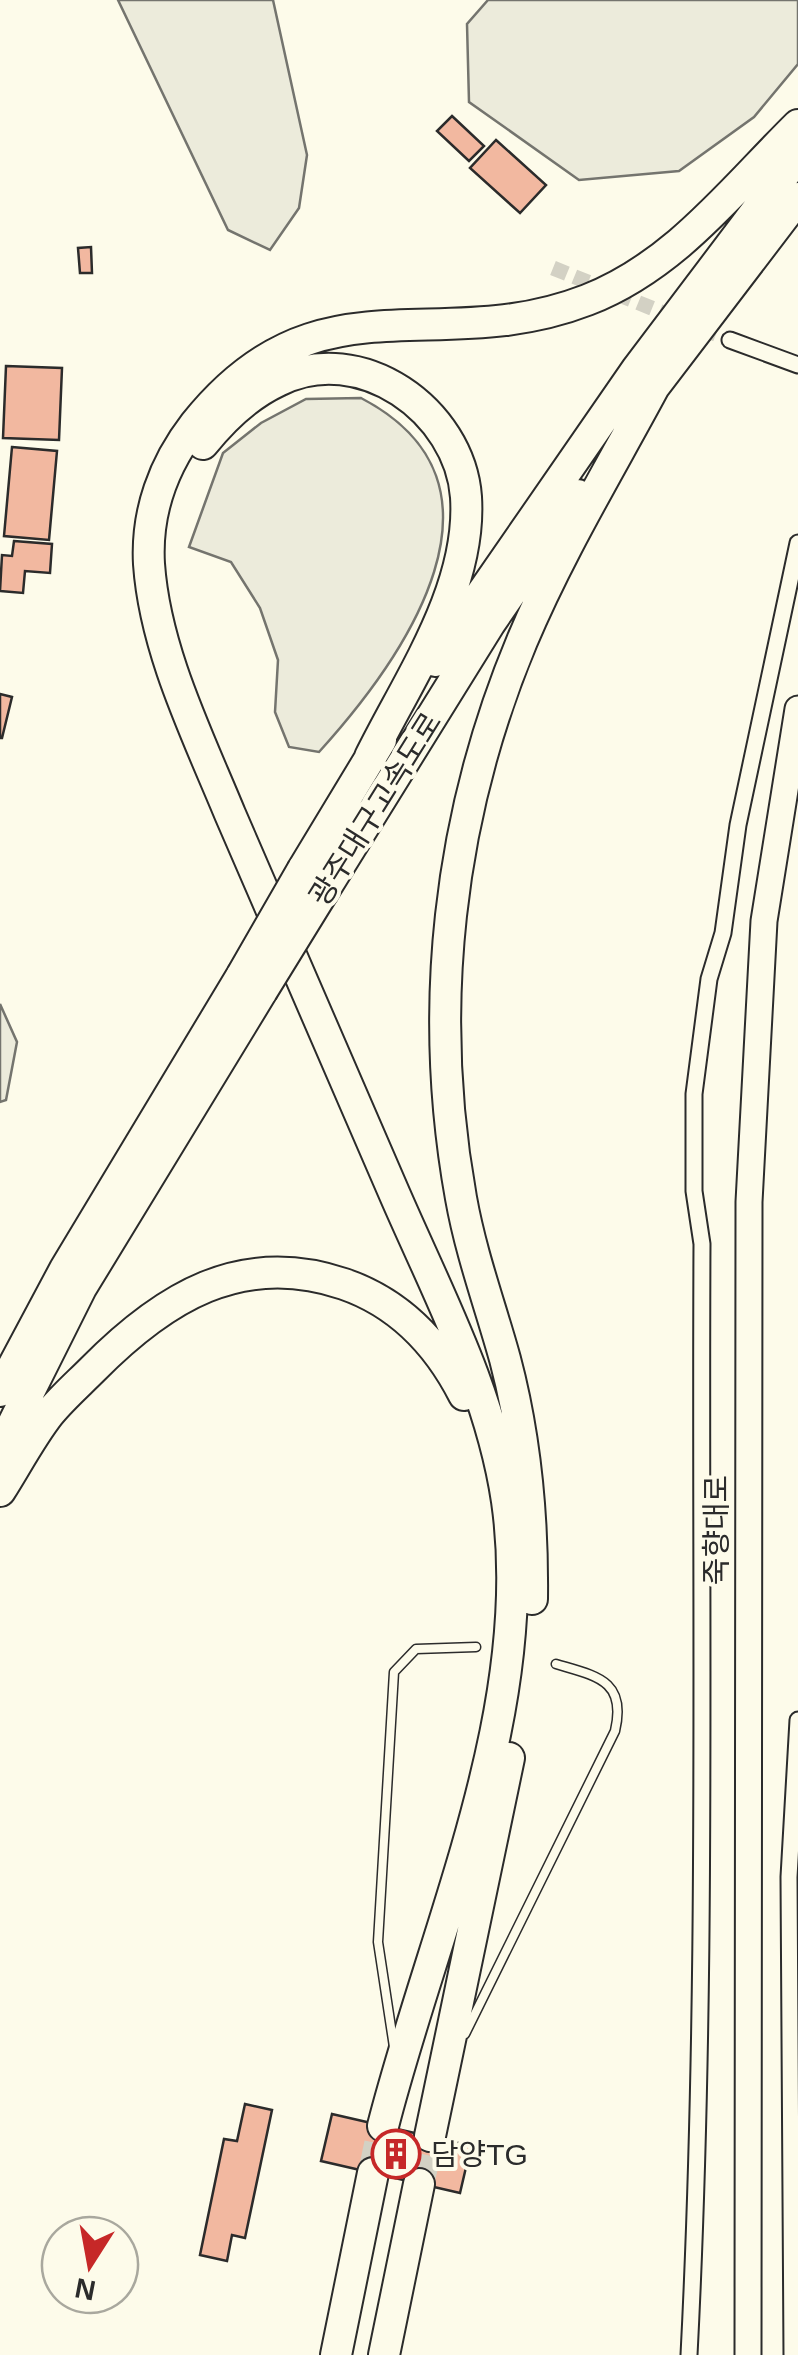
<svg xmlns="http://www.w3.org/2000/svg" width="798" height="2355" font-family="Arial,'Noto Sans KR',sans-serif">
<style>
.green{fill:#ecebdb;stroke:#74746e;stroke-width:2.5}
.building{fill:#f2b8a0;stroke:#2b2b2b;stroke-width:2.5}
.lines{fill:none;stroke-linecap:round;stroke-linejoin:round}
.street-tunnel{stroke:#d3d1c4;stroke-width:15;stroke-dasharray:15 8;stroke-linecap:butt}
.highway-tunnel{stroke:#d3d1c4;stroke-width:30;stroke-dasharray:30 15;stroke-linecap:butt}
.lane-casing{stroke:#2b2b2b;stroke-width:11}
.street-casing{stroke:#2b2b2b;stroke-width:19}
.primary-casing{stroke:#2b2b2b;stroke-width:29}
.highway-casing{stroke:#2b2b2b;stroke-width:34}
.lane{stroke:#fdfbea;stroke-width:8}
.street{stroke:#fdfbea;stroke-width:15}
.primary{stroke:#fdfbea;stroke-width:25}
.highway{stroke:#fdfbea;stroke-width:30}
.highway-bridge-casing{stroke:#2b2b2b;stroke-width:34;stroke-linecap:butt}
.highway-bridge{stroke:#fdfbea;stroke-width:30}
.labels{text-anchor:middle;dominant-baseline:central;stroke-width:8;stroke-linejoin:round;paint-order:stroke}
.street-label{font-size:30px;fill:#2b2b2b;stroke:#fdfbea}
.poi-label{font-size:30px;fill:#2b2b2b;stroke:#fdfbea;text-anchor:start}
</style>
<rect width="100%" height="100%" fill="#fdfbea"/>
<path class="green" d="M118,0H273L307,155L299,208L270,250L228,230Z
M488,0H798V64L754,117L679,171L579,180L469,102L467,24Z
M361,398C526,484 405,657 319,752L289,747L275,712L278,660L260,608L231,562L189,547L223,453L261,423L306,399Z
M0,1004L17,1042L6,1100L0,1102Z"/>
<path class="building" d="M452,116L484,146L469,161L437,131Z
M496,140L546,185L520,213L470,168Z
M91,247L92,273H80L78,248Z
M6,366L62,368L59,440L3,438Z
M12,447L57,451L49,540L4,536Z
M14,541L52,544L50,573L25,571L23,593L0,591L2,555L12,556Z
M0,694L12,697L2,738H0Z
M245,2104L272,2110L245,2238L232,2235L227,2261L200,2255L224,2139L237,2141Z
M332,2114L471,2146L460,2193L321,2161Z"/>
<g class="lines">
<path class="street-tunnel" d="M553,268L730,340"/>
<path class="highway-tunnel" d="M373,2173L383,2126
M419,2184L430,2136"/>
<g class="lane-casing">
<path id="lane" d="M465,2034L615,1731C627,1680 596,1676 556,1664
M394,2047L378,1942L394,1672L416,1649L476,1647"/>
</g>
<g class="street-casing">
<path id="street" d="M730,340L798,365
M689,2355C708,1985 700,1614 702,1244L694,1191V1094L709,979L723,933L738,825L798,543
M792,2355L789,1877L798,1720"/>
</g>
<g class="primary-casing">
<path id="primary" d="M748,2355L749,1202L764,921L798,709"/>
</g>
<g class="highway-casing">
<path id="highway" d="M644,400L798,198
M203,444C223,419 248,395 278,381C360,339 460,411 466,497C472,589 409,678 370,757
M435,661L637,369L798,156
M303,869L381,740
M323,892L490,623L578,495
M0,1391L65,1269L242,975
M0,1450L81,1288L262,991
M0,1491C16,1466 31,1437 49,1414C62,1398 78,1384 92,1370C163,1298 241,1249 344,1284C399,1303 438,1344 464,1395
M532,1599C533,1518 526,1438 505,1359C490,1305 471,1254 461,1198C427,1010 448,818 522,641C559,553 610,469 655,385
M383,2126C434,1926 537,1709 507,1501C491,1393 438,1294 395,1195C339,1068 284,941 230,814C197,734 155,650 149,564C146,512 164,464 195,424C318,270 435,359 587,300C675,266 733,189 798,125
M430,2136L509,1758
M336,2355L373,2173
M384,2355L419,2184"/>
</g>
<use href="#lane" class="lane"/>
<use href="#street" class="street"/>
<use href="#primary" class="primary"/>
<use href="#highway" class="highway"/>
<g class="highway-bridge-casing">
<path id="highway-bridge" d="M242,975L303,869
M262,991L323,892"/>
</g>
<use href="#highway-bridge" class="highway-bridge"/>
</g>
<defs>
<g id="building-ring" transform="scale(2.5)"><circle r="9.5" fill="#fdfbea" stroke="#c62828" stroke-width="1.5"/><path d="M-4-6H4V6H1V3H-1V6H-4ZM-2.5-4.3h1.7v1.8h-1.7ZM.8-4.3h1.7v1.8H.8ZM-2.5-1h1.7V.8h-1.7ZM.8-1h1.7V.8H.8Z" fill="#c62828"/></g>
</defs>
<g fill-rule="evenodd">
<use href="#building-ring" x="396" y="2154"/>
</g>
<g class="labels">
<g class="street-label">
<text transform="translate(375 809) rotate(-58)">광주대구고속도로</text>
<text transform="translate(716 1530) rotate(-90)">죽향대로</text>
</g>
<g class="poi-label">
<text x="431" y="2154">담양TG</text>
</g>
</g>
<g transform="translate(90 2265) rotate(191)"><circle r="48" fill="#fdfbea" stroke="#a9a89e" stroke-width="2.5"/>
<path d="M0-8L18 38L0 25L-18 38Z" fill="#c62828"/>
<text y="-15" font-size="28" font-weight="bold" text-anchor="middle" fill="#2b2b2b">N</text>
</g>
</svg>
